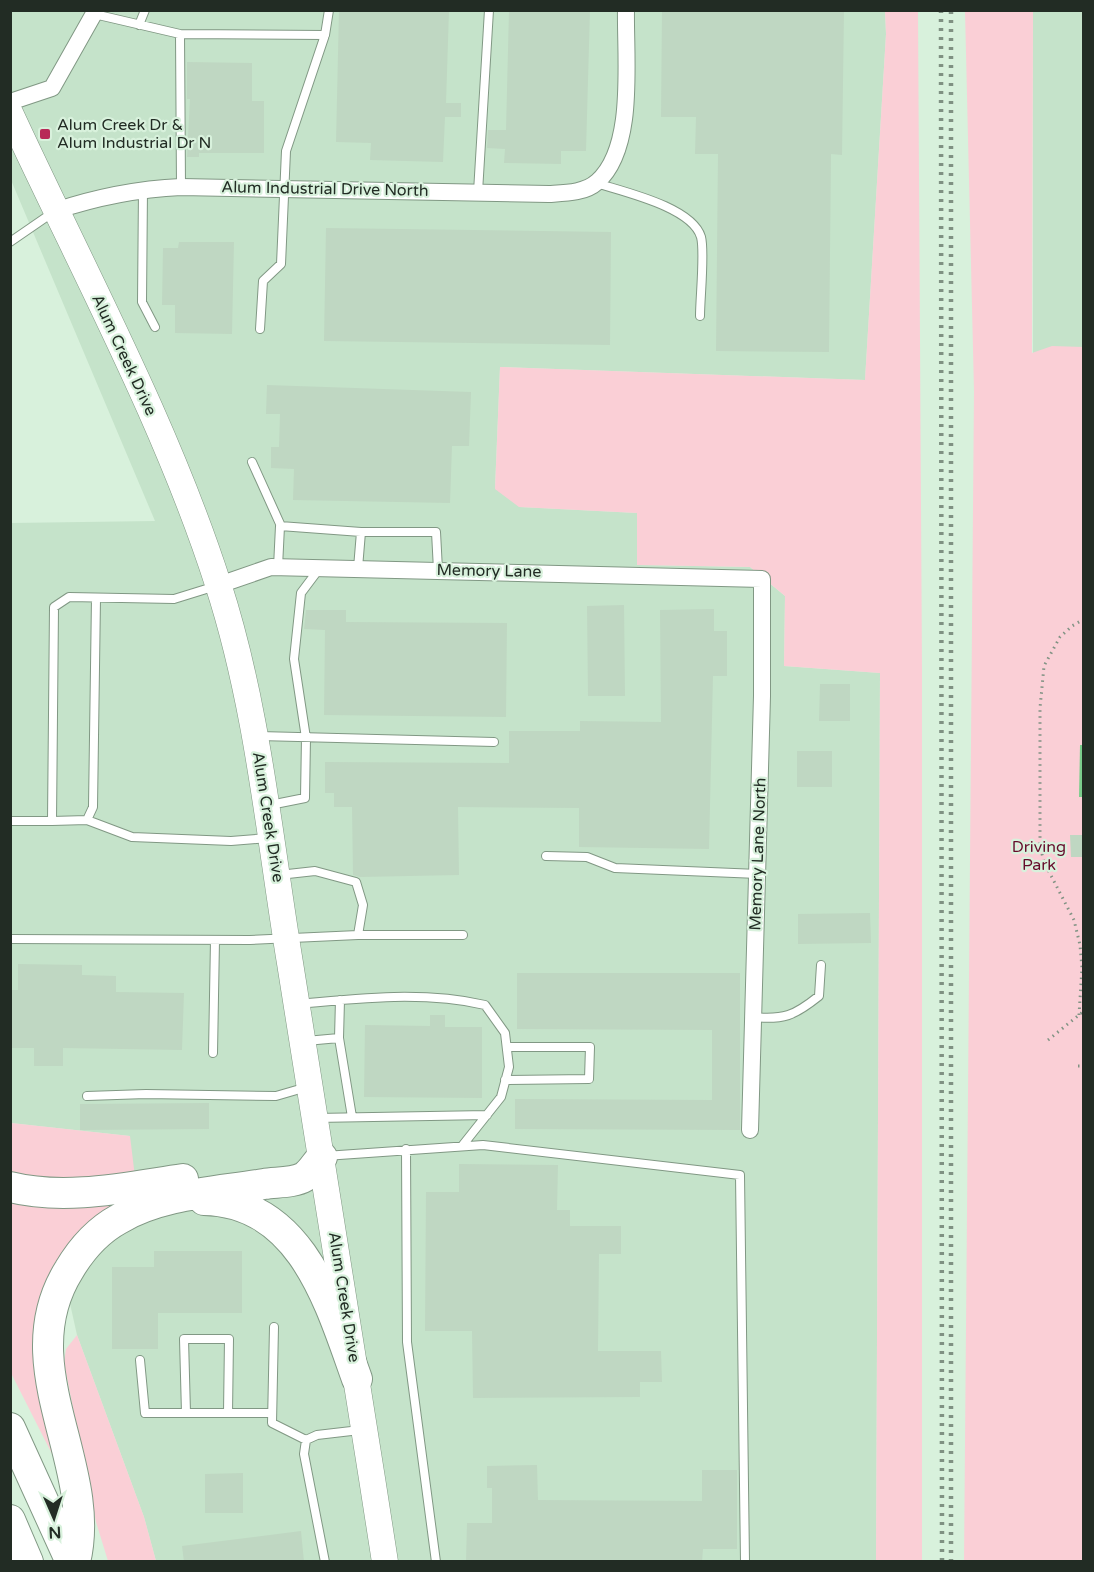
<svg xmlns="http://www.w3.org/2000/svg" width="1094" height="1572" font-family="'Varela Round',sans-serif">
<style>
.built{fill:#c5e3ca}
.green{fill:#facfd6}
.water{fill:#7bce8c}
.building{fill:#bfd7c2}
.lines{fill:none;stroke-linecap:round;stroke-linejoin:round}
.service-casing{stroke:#819884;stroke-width:10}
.minor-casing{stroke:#819884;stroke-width:18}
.primary-casing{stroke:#819884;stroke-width:27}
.motorway-casing{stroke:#819884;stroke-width:32}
.path{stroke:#819384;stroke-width:3;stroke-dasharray:1.5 4.5;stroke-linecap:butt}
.service{stroke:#fff;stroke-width:8}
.minor{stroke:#fff;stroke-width:16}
.primary{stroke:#fff;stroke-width:26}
.motorway{stroke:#fff;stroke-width:30}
.rail{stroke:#7f9182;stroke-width:4.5;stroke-dasharray:3 6;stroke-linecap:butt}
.poi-dot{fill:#b82957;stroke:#d8f1dc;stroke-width:2}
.labels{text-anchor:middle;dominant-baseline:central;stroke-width:4.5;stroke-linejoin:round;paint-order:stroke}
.poi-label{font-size:16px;fill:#222c24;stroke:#d8f1dc;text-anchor:start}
.street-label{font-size:16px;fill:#222c24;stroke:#d8f1dc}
.park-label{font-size:16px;fill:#660c2b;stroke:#d8f1dc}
</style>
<rect width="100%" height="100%" fill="#d8f1dc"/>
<path class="built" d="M11,11H885L886,34L865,380L500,367L495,488L520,507L637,513L638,565L750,567L785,596L784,666L880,673L876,1561H156L144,1517L77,1335L67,1290L130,1136L11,1123L10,523L155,521L11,180Z
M1033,11H1083V367H1033Z"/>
<path class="green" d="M1033,10L1032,353L1052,346L1084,347V1561L964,1562L974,391L965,11Z
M885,11H918L922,669V1561H876L880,673L784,666L785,596L750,567L637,565V513L519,507L495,489L500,367L865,380L886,34Z
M11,1123L130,1136L135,1177L76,1184L11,1178Z
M137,1196L54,1276V1458L11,1373L10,1197Z
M77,1335L144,1517L156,1561H108L96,1522L64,1363L66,1349Z"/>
<path class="water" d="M1080,745H1083V797H1079Z"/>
<path class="building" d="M339,10H449L446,103H461V117H445L443,162L370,160L371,143L336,142Z
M509,10H590L586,151H561V164L504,163L505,149L487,148L488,130H506Z
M662,10H844L842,155L831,154L829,352L716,351L718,154H695L696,117H661Z
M187,62L252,63V101H264V153H199V157H187L190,99H187Z
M326,228L611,232L610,345L324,341Z
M179,242H234L232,334L175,333V305H162L163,248H178Z
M267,385L471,392L469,446H452L450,503L293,500L294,469L271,468V447H279L280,414H266Z
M624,605L625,696H588L587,606Z
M714,609V631H727V676H713L709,849L579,847V808L458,807L459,875L360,877L353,875L352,807H334V793H325V762L509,763V731H580V721L661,722L660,610Z
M306,610H346V622L507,623L506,717L324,715L325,630L304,629Z
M820,684H850V721H819Z
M797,751H832V787H797Z
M1070,835H1083V857H1071Z
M870,913L871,943L798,944V914Z
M18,964L82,965V975L116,976V992L184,993L182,1050L63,1048V1066H34V1048H10V990H18Z
M517,973H740V1130L515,1129V1099L712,1100V1030L517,1029Z
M430,1015H445V1027H482V1098L364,1097L365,1025L430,1026Z
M209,1103V1129L80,1130V1104Z
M459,1164L558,1165L557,1210H570V1226H621V1254H599L598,1351H661L662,1382H640V1397L473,1398L472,1331H425L426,1192H459Z
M154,1251H242V1313H158V1349H112V1267H154Z
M537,1465L538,1500L702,1501V1470H737V1549H703L702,1562H466L467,1523H492V1488H487V1466Z
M243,1473V1513H205V1474Z
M301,1531L304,1562H184L182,1546Z"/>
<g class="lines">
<g class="service-casing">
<path id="service" d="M94,14L180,34L181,187
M139,25L145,10
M180,34L325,35
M596,183C624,192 692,207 701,237C705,252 700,298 700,316
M143,189L142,302L155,327
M478,192L489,10
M10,242L55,211
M260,329L263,281L281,264L286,151L325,35L329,10
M252,462L281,526
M278,567L280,526L361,532H436L438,570
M358,568L361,532
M259,736L494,742
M270,805L305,798L306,738L294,659L301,593L319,569
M87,820L132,837L231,841L268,838
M10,821H52L54,607L69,597L174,599L216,586
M52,821L87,820L93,807L96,598
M546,856L587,857L615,868L758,874
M358,935H463
M10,939L250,940L358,935L363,905L356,882L315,871L279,875
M298,1004C359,998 425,991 485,1005L505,1033L509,1067L501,1097L462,1146
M752,1017C784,1020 794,1016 819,996L821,965
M339,1038L352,1117
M306,1041L339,1038L340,1000
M213,1053L215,940
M505,1080L589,1079L590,1047H507
M87,1096L146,1094L276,1096L307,1087
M316,1118L487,1115
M406,1149L407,1342L436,1562
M325,1156L483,1145L740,1175L745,1562
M274,1327L272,1423L306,1440
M140,1360L145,1413H271
M186,1413L184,1339H229L228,1413
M325,1562L304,1454L306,1440L317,1435L360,1430"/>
</g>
<g class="minor-casing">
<path id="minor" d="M10,102L52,88L96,10
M55,211C97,197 137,189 181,187L549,194C565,193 585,193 597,182C636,148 625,59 626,10
M219,585L271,567L762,579V696L750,1130"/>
</g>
<g class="primary-casing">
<path id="primary" d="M10,113C81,267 166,422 218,584C258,707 269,836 290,963C322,1162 354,1362 385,1562"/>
</g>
<g class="motorway-casing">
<path id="motorway" d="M10,1187C66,1201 128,1187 183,1179
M204,1200C302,1202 330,1304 357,1379
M10,1428L71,1562
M10,1520L28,1562
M75,1562C99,1465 9,1366 69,1270C82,1248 97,1231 119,1219C161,1194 216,1192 264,1184C275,1182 294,1183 304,1177C311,1173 317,1162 322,1157"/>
</g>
<path class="path" d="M1079,1015L1082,968L1080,945L1074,920L1044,862L1040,846V708L1044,666L1060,637L1072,626L1084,619
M1048,1040L1084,1011
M1078,1066H1084"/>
<use href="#service" class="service"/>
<use href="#minor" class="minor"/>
<use href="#primary" class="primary"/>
<use href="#motorway" class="motorway"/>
<path class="rail" d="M941,10L942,1562
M951,1562V10"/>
</g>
<rect class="poi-dot" x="39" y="128" width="12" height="12" rx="3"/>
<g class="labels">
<g class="poi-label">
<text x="57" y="125">Alum Creek Dr &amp;<tspan x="57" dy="18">Alum Industrial Dr N</tspan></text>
</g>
<g class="street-label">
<text transform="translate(325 189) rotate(1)">Alum Industrial Drive North</text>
<text transform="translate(124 355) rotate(65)">Alum Creek Drive</text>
<text transform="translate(489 571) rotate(1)">Memory Lane</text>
<text transform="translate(268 817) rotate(81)">Alum Creek Drive</text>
<text transform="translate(758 854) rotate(-88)">Memory Lane North</text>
<text transform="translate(344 1297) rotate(81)">Alum Creek Drive</text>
</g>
<g class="park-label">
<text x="1039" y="847">Driving<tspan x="1039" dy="18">Park</tspan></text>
</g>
</g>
<rect width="1094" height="1572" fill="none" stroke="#222c24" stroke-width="24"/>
<g transform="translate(54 1518) rotate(177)" stroke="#d8f1dc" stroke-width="4.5" paint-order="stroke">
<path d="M0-4.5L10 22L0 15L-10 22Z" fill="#222c24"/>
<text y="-9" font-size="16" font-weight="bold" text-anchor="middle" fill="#222c24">N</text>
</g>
</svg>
